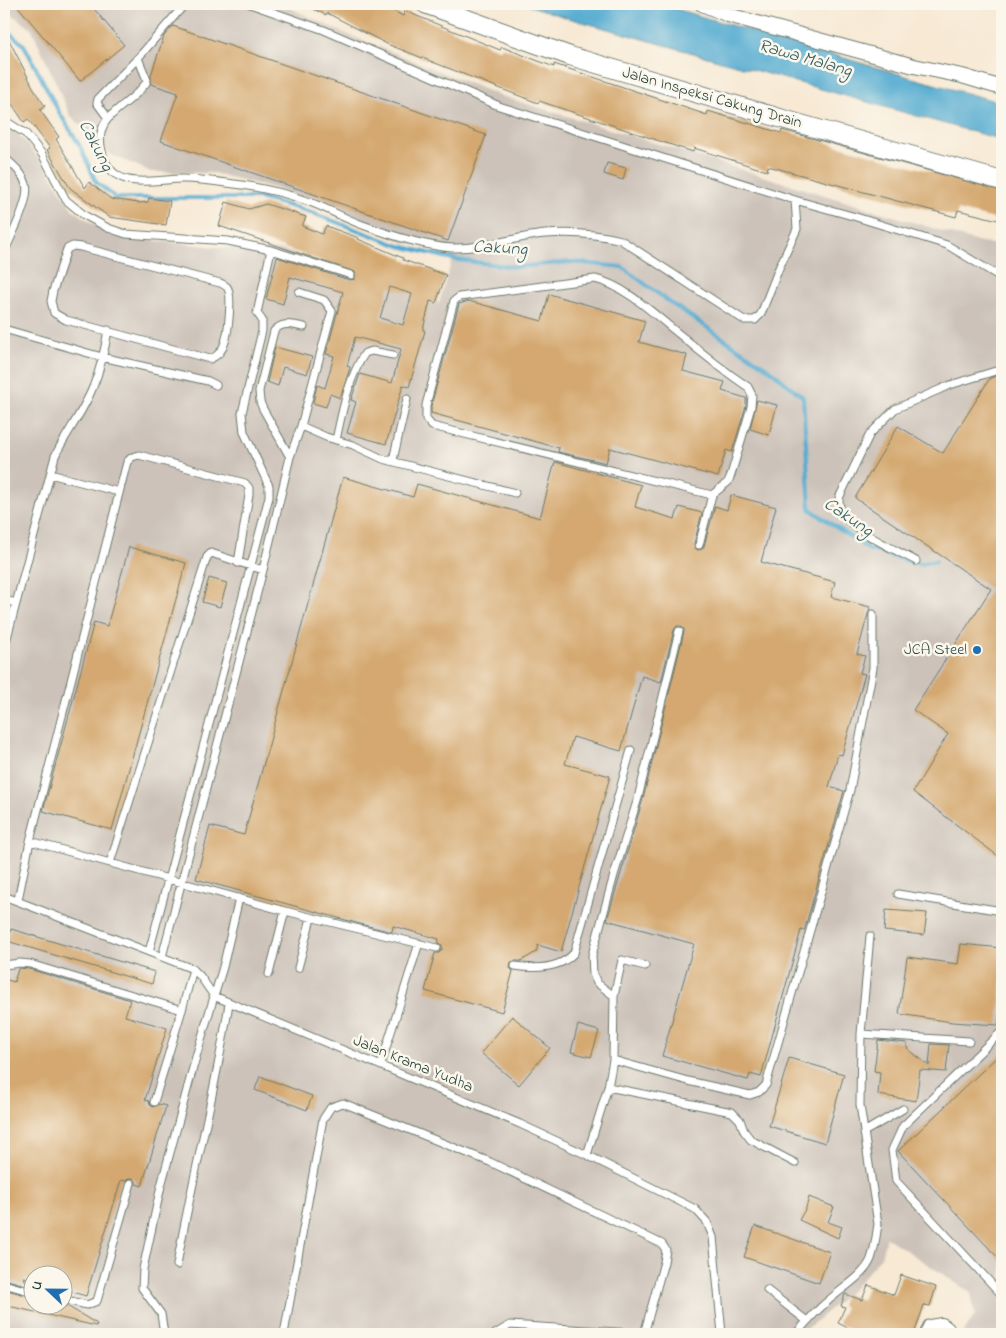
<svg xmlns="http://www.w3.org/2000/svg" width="1006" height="1338" font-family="'Indie Flower',sans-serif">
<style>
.industrial{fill:#ccc2b9;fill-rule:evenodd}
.water{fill:#54acd1;stroke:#3a7482}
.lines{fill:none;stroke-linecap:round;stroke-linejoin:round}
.stream{stroke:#54acd1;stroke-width:4}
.building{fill:#d4a86f;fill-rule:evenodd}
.service-casing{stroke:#6b796c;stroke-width:9}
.minor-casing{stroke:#6b796c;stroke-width:16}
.tertiary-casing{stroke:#6b796c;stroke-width:20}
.service{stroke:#fff;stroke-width:7}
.minor{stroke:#fff;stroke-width:14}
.tertiary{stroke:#fff;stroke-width:18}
.poi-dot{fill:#1f6fb2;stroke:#fbf7ec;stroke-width:2}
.labels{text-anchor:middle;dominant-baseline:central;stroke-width:5;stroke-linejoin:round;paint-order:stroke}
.street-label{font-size:16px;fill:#1f3d34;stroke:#fbf7ec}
.poi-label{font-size:16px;fill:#1f3d34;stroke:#fbf7ec;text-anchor:end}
.water-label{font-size:18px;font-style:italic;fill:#2f5e63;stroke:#fbf7ec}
</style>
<rect width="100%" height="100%" fill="#fbf7ec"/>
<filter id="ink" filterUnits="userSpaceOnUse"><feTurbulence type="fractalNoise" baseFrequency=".02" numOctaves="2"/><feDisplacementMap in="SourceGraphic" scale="10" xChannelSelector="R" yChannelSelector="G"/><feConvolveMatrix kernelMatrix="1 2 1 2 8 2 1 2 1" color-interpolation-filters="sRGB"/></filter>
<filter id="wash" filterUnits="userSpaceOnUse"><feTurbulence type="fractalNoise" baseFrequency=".0096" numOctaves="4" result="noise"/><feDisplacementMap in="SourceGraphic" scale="20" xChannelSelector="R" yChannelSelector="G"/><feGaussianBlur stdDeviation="1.12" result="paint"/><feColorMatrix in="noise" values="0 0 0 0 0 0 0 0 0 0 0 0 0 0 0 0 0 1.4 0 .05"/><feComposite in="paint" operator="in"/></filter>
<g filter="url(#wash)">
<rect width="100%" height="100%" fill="#f7e9d4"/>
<path class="industrial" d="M4,4H281L349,35L501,96L981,243L1002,245V1334H962L975,1315L971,1293L886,1237L881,1257L853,1289L801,1334H4V122L10,124L46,167L72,209L111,236L227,248L283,250L439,303L455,250L403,242L282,190L213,173L151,172L110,154L70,115L32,29L4,9ZM32,1276H62V1306H32Z"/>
<path class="water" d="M524,4H659L916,79L1002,103V140L565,17Z"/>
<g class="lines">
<path class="stream" d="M4,28L24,45L59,112L80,146L96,182L116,198H260L304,210L400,246L457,260L516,267L571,262L622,267L672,304L769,369L803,397L810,509L868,549L919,564L936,561"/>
</g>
<g id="blocks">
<path class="building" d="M16,4H90L124,45L80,81Z
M303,4H380L403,16L405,11L500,50L502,47L554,67V64L707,115L708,111L781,133L782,130L1002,191V221L958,210L956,217L768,166L767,171L694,148L693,152L539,101L538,103L486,83L387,44L327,13L326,15Z
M173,26L486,135L448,241L161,141L178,93L151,84V75L164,36Z
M4,30L36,93L45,106L40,110L59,137L56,139L85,188L89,182L111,199L139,203L148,202L149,198L170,201L166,225L109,217L70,188L47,150L50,148L28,119L24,122L4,92Z
M607,163L626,168L623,180L604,174Z
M226,202L249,209L266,204L285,210L306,217L302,226L322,234L326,226L359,238L358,239L403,258V260L446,275L436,303L430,301L423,330L425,331L409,387L403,385L386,444L347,433L356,402L351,400L360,374L392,383L401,349L355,337L347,366L350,367L349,371L340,398L330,394L326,407L313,403L317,385L325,388L334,356L326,354L343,292L290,277L283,304L266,299L277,257L349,280L355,279V272L219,226ZM389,287L412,294L403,325L380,318Z
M549,294L645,321L639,342L687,355L683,371L725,382L722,391L746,398V406L732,452L726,450L718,477L610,448L606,463L558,452L559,448L431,413V406L459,304L469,301L542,321Z
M275,347L312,357L307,374L283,367L278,386L267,382Z
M1000,375L1002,377V859L913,792L948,734L913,710L991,589L855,498L898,426L943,453L990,378Z
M757,400L777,405L769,435L750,429Z
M555,462L641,485L635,507L675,519L679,507L702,513L694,544L695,548L698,550L702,549L704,546L715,506L727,510L731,495L776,507L761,562L835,582L831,597L870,607L857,654L865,656L860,673L865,674L842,755L838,754L829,787L844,791L804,931L801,930L761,1077L750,1074L748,1080L662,1056L694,944L607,920L643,799L684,632V629L681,626H677L674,630L661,682L642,676L621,751L573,737L565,764L610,776L561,952L538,945L536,952L521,961H515L511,962L510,968L513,971L502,1012L425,991L435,953H439L442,950V946L438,943L439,939L393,926L392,932L364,925L196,879L210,826L244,835L343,477L413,497L417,484L540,518Z
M129,547L186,563L112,830L43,811L94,622L107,626Z
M209,578L227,583L220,607L202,602Z
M886,910L927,913L924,935L884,931Z
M11,929L155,972L152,984L7,941Z
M961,944L1002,948V975L998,1025L952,1022L899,1014L907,957L958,964Z
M20,968L29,969L130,1000L125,1016L167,1028L145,1100L149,1101L150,1105L153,1107L159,1104L166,1106L142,1186L136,1184V1181L133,1178H129L126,1181L121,1180L86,1296L62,1289V1276H32V1280L24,1277V1279L32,1284V1287L4,1279V979L14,982L18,969Z
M512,1016L550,1048L519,1085L481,1053Z
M578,1025L599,1031L591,1057L571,1052Z
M878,1040L907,1043V1048L929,1066L931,1044L949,1045L946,1072L920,1070L916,1101L878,1095L880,1072L874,1071Z
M1002,1052V1262L898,1151Z
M789,1058L844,1074L825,1143L769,1126Z
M260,1076L312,1096L307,1110L255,1090Z
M809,1197L834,1207L828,1222L842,1227L838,1238L799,1220L806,1208Z
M755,1226L830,1252L819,1283L744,1257Z
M901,1275L936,1287L930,1306L924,1305L914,1334H851L852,1330L838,1323L845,1307L841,1306L845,1294L862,1300L868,1285L894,1295Z
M4,1289L32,1297V1306H67L97,1324L96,1326L4,1305Z"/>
</g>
</g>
<g filter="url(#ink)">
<use href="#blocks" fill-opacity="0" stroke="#6b796c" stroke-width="1"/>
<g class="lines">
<g class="service-casing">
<path id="service" d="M250,4L324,30L499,106L795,200L856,217L947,245L1002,278
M138,58L185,4
M108,118L97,103L98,99L138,58L147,80L146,83C127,110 90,114 103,155C115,194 156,178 185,179C204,179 223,183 242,185C262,188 285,193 304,200C323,206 341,217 360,224C387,234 423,246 452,248C483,249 514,237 545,234C570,232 598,234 621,240L744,320H755L761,314L779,268L797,229L795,200
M4,120L26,134L42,154L66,200L84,215L108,228L126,234L228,241L271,250L351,275
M4,157C13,165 22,172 26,184C31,199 10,238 4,253
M73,246L81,247L220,283C221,283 226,286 227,287C233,294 228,333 225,342C223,350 218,356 210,359L66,320L54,313L51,301L53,291L67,249Z
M4,329L102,357L208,381L216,385
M301,426L326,437L353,445L383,459L515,493
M336,440C342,412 349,376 365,353L372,351L393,355
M290,457L301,426L332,311L324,300L299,292
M393,460L407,399
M50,474L119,492
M699,545L712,495L432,426L426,419V405L454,301L459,297L595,279C627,286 658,318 684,338C704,355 726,372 748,387L752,395L751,407L731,475L728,482L712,495
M916,561C896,550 853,531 842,513C839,508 839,504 839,498L870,434L895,409L950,385L1002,369
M238,563L249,495V488L245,483L139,455L132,457L127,462L30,841L285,911L437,948
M4,600L16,603
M4,649L55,456C67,432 83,412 93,387C100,370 105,349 108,330
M110,863L207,557L211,553L263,570
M898,894L1002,911
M4,896L193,969L200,976L214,996L520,1124L587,1155L695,1209L707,1222L713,1237L722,1334
M18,900L30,841
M149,952L269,497V486L244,432L242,413L262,331V320L257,313L271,250
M162,957L263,570L290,457L263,409L260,402L259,391L274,331C283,321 292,325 304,327
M4,965L20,963L30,964L182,1010L154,1102
M515,966C534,969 560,969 574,953L631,750
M298,968L311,918
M269,974L285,911
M614,996L622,960L645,966
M182,1010L193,969
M1002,1031L903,1126L892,1150L896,1181L1002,1295
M861,1034L969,1041
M613,1060L688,1081L750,1095L759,1092L766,1085L850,790L873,668V614
M381,1064L419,943
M608,1087L732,1112L740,1120L744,1131L751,1140L795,1163
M864,1132L903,1109
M587,1155L608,1087L613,1060L614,996L597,983L593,974L592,955L614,875L638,798L679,631
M177,1265C192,1177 216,1091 229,1003
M4,1284L32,1292
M767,1290L807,1321
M62,1299L87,1305L97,1301L131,1183
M164,1334L161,1314L142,1288L143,1269L161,1186L197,1053L223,967L239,898
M284,1334L323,1119L331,1107L343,1103L490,1162L662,1244L666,1250L664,1262L644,1334
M495,1334L510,1325L647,1334
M796,1334C806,1322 817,1310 829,1300C841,1289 865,1275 871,1259C875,1248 876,1236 878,1224L860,1105L861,1034L870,936"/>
</g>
<g class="minor-casing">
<path id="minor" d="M702,4L728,15L914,66L962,76L1002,88
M927,1334L930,1327L942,1325L948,1330L949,1334"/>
</g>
<g class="tertiary-casing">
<path id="tertiary" d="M425,4L570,56L783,119L1002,181"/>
</g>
<use href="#service" class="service"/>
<use href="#minor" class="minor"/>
<use href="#tertiary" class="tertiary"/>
</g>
</g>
<circle class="poi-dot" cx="977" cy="650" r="5"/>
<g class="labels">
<g class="street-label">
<text transform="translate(712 98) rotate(16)">Jalan Inspeksi Cakung Drain</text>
<text transform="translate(413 1064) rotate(22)">Jalan Krama Yudha</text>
</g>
<g class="poi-label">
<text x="967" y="650">JCA Steel</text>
</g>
<g class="water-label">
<text transform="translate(805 59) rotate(16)">Rawa Malang</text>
<text transform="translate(95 146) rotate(63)">Cakung</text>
<text transform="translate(500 249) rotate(3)">Cakung</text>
<text transform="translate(848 518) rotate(34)">Cakung</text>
</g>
</g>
<rect width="1006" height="1338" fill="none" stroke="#fbf7ec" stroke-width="20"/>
<g transform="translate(48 1290) rotate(292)"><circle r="24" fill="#fbf7ec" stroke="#a3ada2"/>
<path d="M0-4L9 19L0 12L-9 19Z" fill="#1f6fb2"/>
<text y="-8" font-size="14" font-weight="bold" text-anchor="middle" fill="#1f3d34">U</text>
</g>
</svg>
